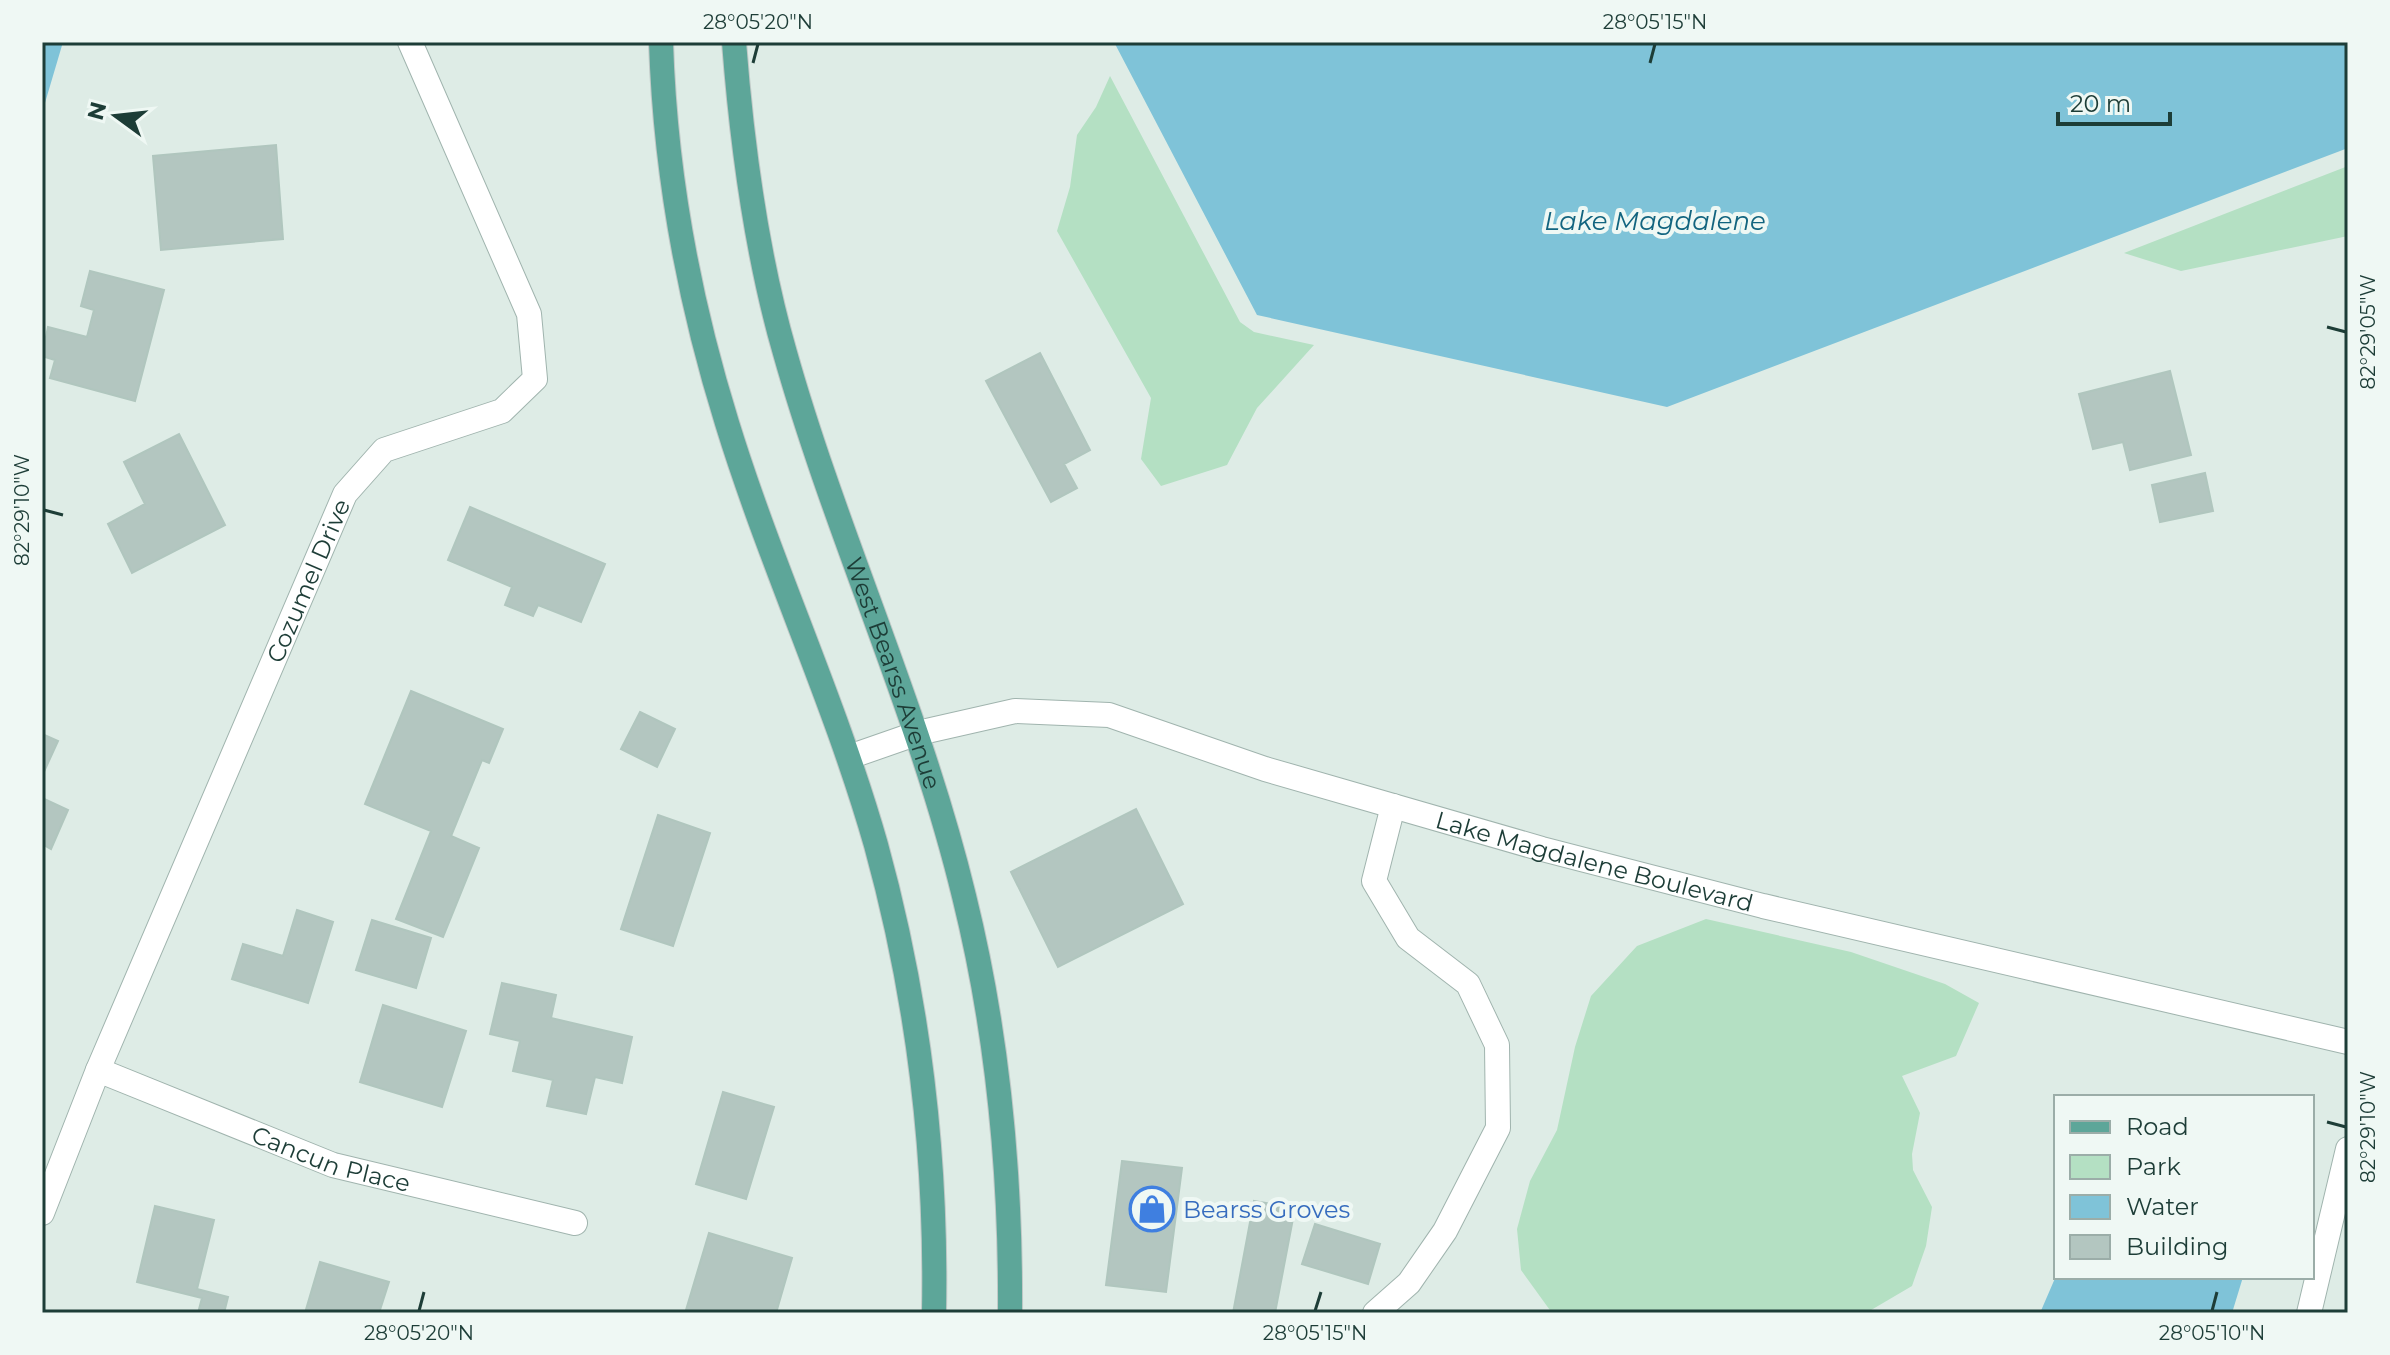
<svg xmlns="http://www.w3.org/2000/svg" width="2390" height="1355" font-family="Montserrat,sans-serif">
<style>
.green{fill:#b4e0c3}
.water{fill:#7fc3d8}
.building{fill:#b3c6c0;stroke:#b0c6be;stroke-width:2}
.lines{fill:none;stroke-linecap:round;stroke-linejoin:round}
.minor-casing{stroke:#a0b4ae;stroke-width:26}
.major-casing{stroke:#c0c9c7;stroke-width:26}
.minor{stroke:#fff;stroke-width:24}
.major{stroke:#5da699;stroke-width:24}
.ticks{fill:none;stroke:#1d3d37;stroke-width:3}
.labels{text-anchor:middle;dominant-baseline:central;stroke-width:8;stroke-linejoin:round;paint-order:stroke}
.street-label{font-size:24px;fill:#1d3d37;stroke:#eff8f4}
.shop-label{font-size:24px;fill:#366cbe;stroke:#eff8f4;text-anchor:start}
.water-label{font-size:26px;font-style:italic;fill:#12647f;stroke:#eff8f4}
.neatline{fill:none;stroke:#1d3d37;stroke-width:3}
.ticks-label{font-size:20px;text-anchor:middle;fill:#1d3d37}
</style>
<rect width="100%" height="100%" fill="#deece6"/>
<path class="green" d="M1110,76L1240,322L1254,332L1314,345L1257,408L1227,465L1161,486L1141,459L1151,398L1057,231L1070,187L1077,135L1096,107Z
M2348,166V236L2181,271L2124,253Z
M1706,919L1851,952L1945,984L1979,1003L1956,1056L1902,1076L1920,1113L1912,1154L1913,1170L1932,1207L1926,1246L1912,1286L1866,1313H1552L1521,1270L1517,1229L1530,1181L1557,1130L1575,1047L1591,996L1637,946Z"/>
<path class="water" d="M42,42H63L42,113Z
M1114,42H2348V148L1667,407L1257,315Z
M2056,1276V1277H2243L2232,1313H2040Z"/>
<path class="building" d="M276,145L283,239L161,250L153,156Z
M90,271L164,290L135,401L50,378L55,360L42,356L48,327L87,337L94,310L81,306Z
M1040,353L1090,450L1064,464L1077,488L1051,502L986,381Z
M2170,371L2191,455L2130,470L2123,442L2093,449L2079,394Z
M179,434L225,525L132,573L108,524L145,504L124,462Z
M2205,473L2213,511L2160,522L2152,485Z
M470,507L605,564L581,622L538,605L533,616L505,605L512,587L448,560Z
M411,691L503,729L489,763L482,760L451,836L479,848L443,937L396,919L431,831L365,804Z
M640,712L675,729L657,767L621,749Z
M42,734L58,741L42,776Z
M42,798L68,810L51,849L42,844Z
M1136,809L1183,904L1058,967L1011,872Z
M658,815L710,833L673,946L621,929Z
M297,910L333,922L308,1003L232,979L243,944L283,956Z
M372,920L431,938L416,988L356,970Z
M502,983L556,995L551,1018L632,1037L622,1083L595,1077L586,1114L547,1106L553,1080L513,1071L520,1041L490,1034Z
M383,1005L466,1031L442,1107L360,1082Z
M723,1092L774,1107L746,1199L696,1184Z
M1122,1161L1182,1168L1166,1292L1106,1285Z
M1254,1201L1295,1208L1275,1313H1233Z
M155,1206L214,1220L197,1289L228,1297L224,1313H198L202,1298L137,1282Z
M1315,1224L1380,1244L1368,1284L1302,1264Z
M709,1233L792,1258L776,1313H697L686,1310Z
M320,1262L389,1282L379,1313H305Z"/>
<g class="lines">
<g class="minor-casing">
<g id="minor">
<path id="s1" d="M849,757L918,733L1015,711L1109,715L1265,769L1542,849L1763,906L2348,1042"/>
<path id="s2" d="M98,1070L333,1165L575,1223"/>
<path id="s3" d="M42,1213L98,1070L345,494L384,450L502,411L535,379L529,314L410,42"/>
<path d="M1375,1313L1409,1283L1445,1231L1498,1128L1497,1045L1468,984L1408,938L1374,881L1393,806"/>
<path d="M2309,1313L2348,1149"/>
</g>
</g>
<g class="major-casing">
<g id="major">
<path d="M661,42C665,170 689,301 727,423C771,566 835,701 876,845C918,997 937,1155 934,1313"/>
<path id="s4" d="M734,42C742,146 756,253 785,353C837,537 919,710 964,896C998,1033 1011,1172 1010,1313"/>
</g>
</g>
<use href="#minor" class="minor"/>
<use href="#major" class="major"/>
</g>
<path class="ticks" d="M753,63L758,44M1650,63L1655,44M2327,327L2346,332M44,510L63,515M2327,1122L2346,1127M419,1311L424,1292M1315,1311L1321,1292M2212,1311L2217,1292"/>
<defs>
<g id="shop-ring" transform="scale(2.3)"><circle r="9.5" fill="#eff8f4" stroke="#3f7fe0" stroke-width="1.5"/><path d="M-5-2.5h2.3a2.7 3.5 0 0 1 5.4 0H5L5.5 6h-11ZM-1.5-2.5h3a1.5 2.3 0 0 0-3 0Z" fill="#3f7fe0"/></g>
</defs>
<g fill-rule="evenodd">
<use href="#shop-ring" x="1152" y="1209"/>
</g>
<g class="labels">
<g class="street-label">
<text stroke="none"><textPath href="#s3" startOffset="686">Cozumel Drive</textPath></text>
<text stroke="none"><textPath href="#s4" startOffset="654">West Bearss Avenue</textPath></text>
<text stroke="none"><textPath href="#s1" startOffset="774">Lake Magdalene Boulevard</textPath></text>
<text stroke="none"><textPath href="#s2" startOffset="250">Cancun Place</textPath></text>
</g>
<g class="shop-label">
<text x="1183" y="1209">Bearss Groves</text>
</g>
<g class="water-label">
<text x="1655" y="221">Lake Magdalene</text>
</g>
</g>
<rect width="2390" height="1355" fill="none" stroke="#eff8f4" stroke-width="88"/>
<rect x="2054" y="1095" width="260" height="184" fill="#eff8f4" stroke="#9bada8" stroke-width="2"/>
<rect x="2070" y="1121" width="40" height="12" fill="#5da699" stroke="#9bada8" stroke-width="2"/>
<text x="2126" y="1135" font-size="24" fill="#1d3d37">Road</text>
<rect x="2070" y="1155" width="40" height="24" fill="#b4e0c3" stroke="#9bada8" stroke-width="2"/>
<text x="2126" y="1175" font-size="24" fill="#1d3d37">Park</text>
<rect x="2070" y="1195" width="40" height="24" fill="#7fc3d8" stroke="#9bada8" stroke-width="2"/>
<text x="2126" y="1215" font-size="24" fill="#1d3d37">Water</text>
<rect x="2070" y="1235" width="40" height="24" fill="#b3c6c0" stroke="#9bada8" stroke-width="2"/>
<text x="2126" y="1255" font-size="24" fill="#1d3d37">Building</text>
<g transform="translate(116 116) rotate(285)" stroke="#eff8f4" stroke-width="6" paint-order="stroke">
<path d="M0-6L14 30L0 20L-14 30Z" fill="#1d3d37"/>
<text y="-12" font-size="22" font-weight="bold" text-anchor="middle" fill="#1d3d37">N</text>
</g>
<path d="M2058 112v12h112v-12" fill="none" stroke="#1d3d37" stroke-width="4"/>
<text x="2070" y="112" font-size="24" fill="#1d3d37" stroke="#eff8f4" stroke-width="6" paint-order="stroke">20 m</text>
<rect x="44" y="44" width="2302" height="1267" class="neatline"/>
<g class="ticks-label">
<text x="758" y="29">28°05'20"N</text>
<text x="1655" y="29">28°05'15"N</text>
<text transform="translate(2368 332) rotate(-90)" y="7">82°29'05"W</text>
<text transform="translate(22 510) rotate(-90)" y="7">82°29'10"W</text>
<text transform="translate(2368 1127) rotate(-90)" y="7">82°29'10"W</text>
<text x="419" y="1340">28°05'20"N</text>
<text x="1315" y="1340">28°05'15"N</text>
<text x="2212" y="1340">28°05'10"N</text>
</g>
</svg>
